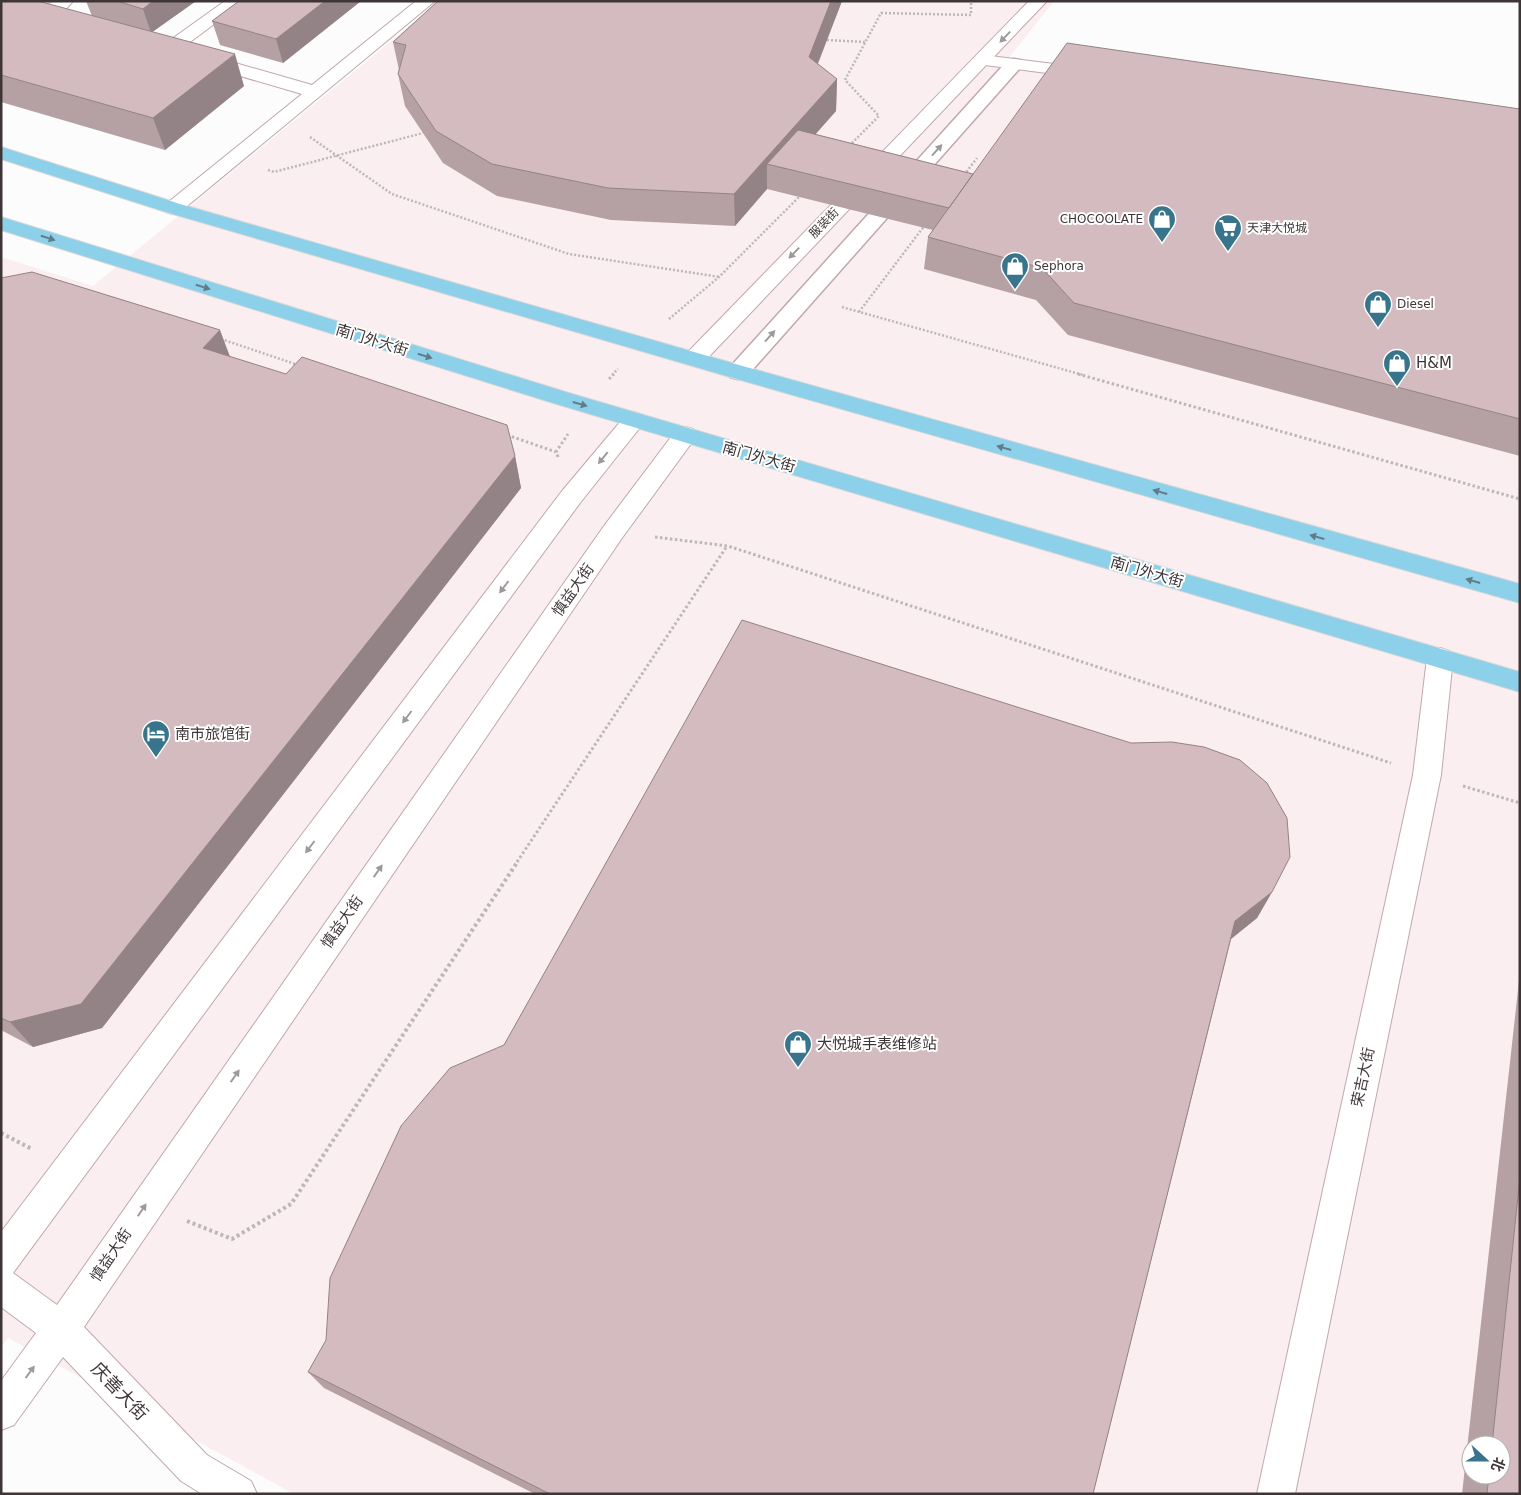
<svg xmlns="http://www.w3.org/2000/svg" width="1521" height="1495" font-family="'DejaVu Sans','Noto Sans SC',sans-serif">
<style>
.built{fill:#fbeef0;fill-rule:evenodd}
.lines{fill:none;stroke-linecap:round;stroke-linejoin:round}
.service-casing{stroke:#c0a8ac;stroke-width:3}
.minor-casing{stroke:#c0a8ac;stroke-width:2}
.tertiary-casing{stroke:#c0a8ac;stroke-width:2}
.primary-casing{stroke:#d8d7d7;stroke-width:2}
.path-far2{stroke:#bbb8b8;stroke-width:2.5;stroke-dasharray:2 2;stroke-linecap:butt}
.path-far1{stroke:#bbb8b8;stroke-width:3;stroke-dasharray:2.5 2.5;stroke-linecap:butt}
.path{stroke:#bbb8b8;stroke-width:4;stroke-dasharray:3 3;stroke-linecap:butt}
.service{fill:#fff;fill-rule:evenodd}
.minor{fill:#fff;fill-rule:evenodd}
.tertiary{fill:#fff;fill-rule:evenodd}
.primary{fill:#8cd0e9;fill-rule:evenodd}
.wall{fill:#b5a1a4;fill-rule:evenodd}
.shaded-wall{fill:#948386}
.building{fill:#d3bbbf;stroke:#948386}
.oneway{fill:#9e9a9a}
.oneway2{fill:#617b87}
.labels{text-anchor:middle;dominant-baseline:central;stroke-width:4;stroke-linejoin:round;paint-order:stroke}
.far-poi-label{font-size:12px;fill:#3e3536;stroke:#fff;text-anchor:start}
.far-street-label{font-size:12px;fill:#3e3536;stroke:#fff}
.street-label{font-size:15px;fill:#3e3536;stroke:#fff}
.poi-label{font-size:15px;fill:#3e3536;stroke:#fff;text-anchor:start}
.near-street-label{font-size:18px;fill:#3e3536;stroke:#fff}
</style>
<rect width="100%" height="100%" fill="#fcfcfc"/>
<path class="built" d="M440,1H1054L1008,59L1520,128V1494H294L8,1338L1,1347V257L93,286ZM1471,1445H1501V1475H1471Z"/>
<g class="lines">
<g class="service-casing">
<path id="service" d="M1014,59L1020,60L1023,64L1020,68L746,377L738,379L730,377L727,372L730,367L1008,60Z"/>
</g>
<g class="minor-casing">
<path id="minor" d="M53,1H73C66,11 49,22 37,19L34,15Z
M225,1H245L174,54L168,55L162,54L159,50L162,46Z
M416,1H435L180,212L173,214L166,212L163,208L166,204L302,94L199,64L196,60L199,56L205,55L211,56L312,85Z
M983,55L1086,68L1092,69L1095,73L1092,77L1086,78L977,64L974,60L977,56Z
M1440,648L1449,651L1453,658L1441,775L1295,1494H1257L1413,775L1427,658L1431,651Z"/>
</g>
<g class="tertiary-casing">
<path id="tertiary" d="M1029,1H1047L702,364L694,366L686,364L683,359L686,354Z
M634,412L642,415L645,420L642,425L580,503L13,1273L57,1305L604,526L677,429L685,427L693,429L697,435L693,441L622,538L84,1327L207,1455L251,1481L257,1494H202L181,1481L63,1357L14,1425L1,1430V1381L36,1333L1,1307V1232L562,491L626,415Z"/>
</g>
<g class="primary-casing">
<path id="primary" d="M1,147L180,204L746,367L1520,584V603L730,377L166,212L1,159Z
M1,217L569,393L1520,672V692L553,403L1,230Z"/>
</g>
<path class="path-far2" d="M827,40L865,42
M310,137L392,194L569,254L720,277
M849,146L879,116L845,80L881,13L971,15V1
M268,170L274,172L423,133
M964,175L977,158
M842,307L1083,375
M859,312L925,225
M669,319L719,277L801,195
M221,339L298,365
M612,375L618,369"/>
<path class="path-far1" d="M1078,374L1520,499
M609,379L614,374
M507,435L556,452
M558,457L556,452L568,434
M655,537L728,546L1391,763
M1463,786L1520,803
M517,862L727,546"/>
<path class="path" d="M1,1133L32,1149
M187,1221L232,1239L291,1204L518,861"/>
<use href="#service" class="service"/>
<use href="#minor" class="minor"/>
<use href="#tertiary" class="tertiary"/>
<use href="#primary" class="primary"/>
</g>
<path class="wall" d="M1,1L92,16L86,1H196L152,32L244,86L165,150L1,102Z
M239,1H361L283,63L220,45L212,21Z
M438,1H842L818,64L837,79L836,111L815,134L973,174L1520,109V456L1068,335L1036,300L924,269L928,237L933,230L767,189L735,226L611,220L497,196L443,163L405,106L398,74L399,70L393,42Z
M1,278L229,356L515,456L521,488L102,1028L33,1047L1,1030Z
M1272,892L1257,918L1231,939L1093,1494H535L324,1388L308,1372Z
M1520,972V1494H1462ZM1471,1445H1501V1475H1471Z"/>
<path class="shaded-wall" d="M153,1H196L151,33L143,9Z
M325,1H361L283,63L276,39Z
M831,1H842L808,88L809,57Z
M235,54L244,86L165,150L153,118Z
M837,79L836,111L785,169L767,164V189L735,226L734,194Z
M220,330L232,362L203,348Z
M515,456L521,488L102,1028L33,1047L10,1022Z
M1272,892L1257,918L1221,947L1235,921Z"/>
<path class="building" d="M1,1H38L235,54L153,118L1,75Z
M117,1H153L143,9Z
M239,1H325L276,39L212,21Z
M438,1H831L809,57L837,79L734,194L608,188L492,164L436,131L398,74L406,45L393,42Z
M1067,43L1520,109V419L1074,303L1042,268L928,237Z
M798,130L973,174L949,208L767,164Z
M32,272L220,330L203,348L286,374L302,357L507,425L515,456L81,1004L10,1022L1,1018V278Z
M742,620L1131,743L1172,742L1204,747L1240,760L1267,783L1287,818L1290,857L1272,892L1235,921L1093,1494H550L308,1372L326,1340L330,1278L401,1126L450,1068L504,1045Z
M1520,1177V1494H1487L1489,1475H1501V1445H1492Z"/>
<defs><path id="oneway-solid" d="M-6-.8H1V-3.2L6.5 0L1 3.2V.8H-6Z" transform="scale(1.25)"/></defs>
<g class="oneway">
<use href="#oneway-solid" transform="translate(1005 37) rotate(134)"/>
<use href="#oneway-solid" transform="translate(937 150) rotate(-48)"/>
<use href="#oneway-solid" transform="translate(794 253) rotate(134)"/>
<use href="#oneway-solid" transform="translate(770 336) rotate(-48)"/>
<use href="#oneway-solid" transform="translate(603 458) rotate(129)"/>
<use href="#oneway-solid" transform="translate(504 587) rotate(127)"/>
<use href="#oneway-solid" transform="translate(407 717) rotate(127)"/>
<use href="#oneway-solid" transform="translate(310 847) rotate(127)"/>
<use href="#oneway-solid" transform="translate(378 871) rotate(-55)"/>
<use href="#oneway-solid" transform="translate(235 1076) rotate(-55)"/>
<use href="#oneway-solid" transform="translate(142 1210) rotate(-56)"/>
<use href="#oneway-solid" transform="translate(30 1372) rotate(-54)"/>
</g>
<g class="oneway2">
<use href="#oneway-solid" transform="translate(48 238) rotate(18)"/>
<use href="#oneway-solid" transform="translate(203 287) rotate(17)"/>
<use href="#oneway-solid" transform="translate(425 356) rotate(17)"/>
<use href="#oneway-solid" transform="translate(580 404) rotate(16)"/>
<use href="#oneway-solid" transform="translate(1004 448) rotate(-164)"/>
<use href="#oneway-solid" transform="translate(1160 492) rotate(-164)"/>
<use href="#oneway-solid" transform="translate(1317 537) rotate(-164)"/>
<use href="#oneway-solid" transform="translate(1473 581) rotate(-164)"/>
</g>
<defs>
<g id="shop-pin" transform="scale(1.4375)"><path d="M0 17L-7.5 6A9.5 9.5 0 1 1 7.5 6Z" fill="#38748c" stroke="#fff"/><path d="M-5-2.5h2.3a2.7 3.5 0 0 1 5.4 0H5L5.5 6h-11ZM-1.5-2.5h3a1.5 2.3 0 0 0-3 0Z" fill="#fff"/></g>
<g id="supermarket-pin" transform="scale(1.4375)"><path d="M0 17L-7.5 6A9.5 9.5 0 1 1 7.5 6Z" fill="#38748c" stroke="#fff"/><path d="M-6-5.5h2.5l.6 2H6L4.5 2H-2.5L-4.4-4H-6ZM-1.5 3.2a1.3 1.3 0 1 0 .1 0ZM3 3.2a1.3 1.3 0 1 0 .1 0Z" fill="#fff"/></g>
<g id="hotel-pin" transform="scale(1.4375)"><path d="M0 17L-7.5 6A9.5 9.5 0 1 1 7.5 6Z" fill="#38748c" stroke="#fff"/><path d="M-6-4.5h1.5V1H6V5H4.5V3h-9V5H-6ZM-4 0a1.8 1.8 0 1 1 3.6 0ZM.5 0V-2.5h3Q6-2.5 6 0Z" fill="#fff"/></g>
</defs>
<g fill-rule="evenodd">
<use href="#shop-pin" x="1162" y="219"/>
<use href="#supermarket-pin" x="1228" y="228"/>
<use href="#shop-pin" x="1015" y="266"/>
<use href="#shop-pin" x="1378" y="304"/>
<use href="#shop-pin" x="1397" y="363"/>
<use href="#hotel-pin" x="156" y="734"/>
<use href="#shop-pin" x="798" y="1044"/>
</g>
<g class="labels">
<g class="far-poi-label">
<text x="1143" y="219" text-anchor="end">CHOCOOLATE</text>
<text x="1247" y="228">天津大悦城</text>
<text x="1034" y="266">Sephora</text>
<text x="1397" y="304">Diesel</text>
</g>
<g class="far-street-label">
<text transform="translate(824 223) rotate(-46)">服装街</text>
</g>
<g class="street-label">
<text transform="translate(372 340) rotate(17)">南门外大街</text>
<text transform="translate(759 457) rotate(16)">南门外大街</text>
<text transform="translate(1147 572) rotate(16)">南门外大街</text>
<text transform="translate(573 590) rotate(-55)">慎益大街</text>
<text transform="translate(342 922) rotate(-55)">慎益大街</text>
<text transform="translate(1363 1077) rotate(-78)">荣吉大街</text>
<text transform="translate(111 1255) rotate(-56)">慎益大街</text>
</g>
<g class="poi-label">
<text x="1416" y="363">H&amp;M</text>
<text x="175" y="734">南市旅馆街</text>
<text x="817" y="1044">大悦城手表维修站</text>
</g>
<g class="near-street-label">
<text transform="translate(120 1391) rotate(46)">庆善大街</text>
</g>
</g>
<rect width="1521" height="1495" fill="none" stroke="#3e3536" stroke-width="5"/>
<g transform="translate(1486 1460) rotate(111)"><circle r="24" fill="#ffffff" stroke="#b2aeaf"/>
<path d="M0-4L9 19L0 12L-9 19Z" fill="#38748c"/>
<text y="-8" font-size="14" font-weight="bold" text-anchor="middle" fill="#3e3536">北</text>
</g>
</svg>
